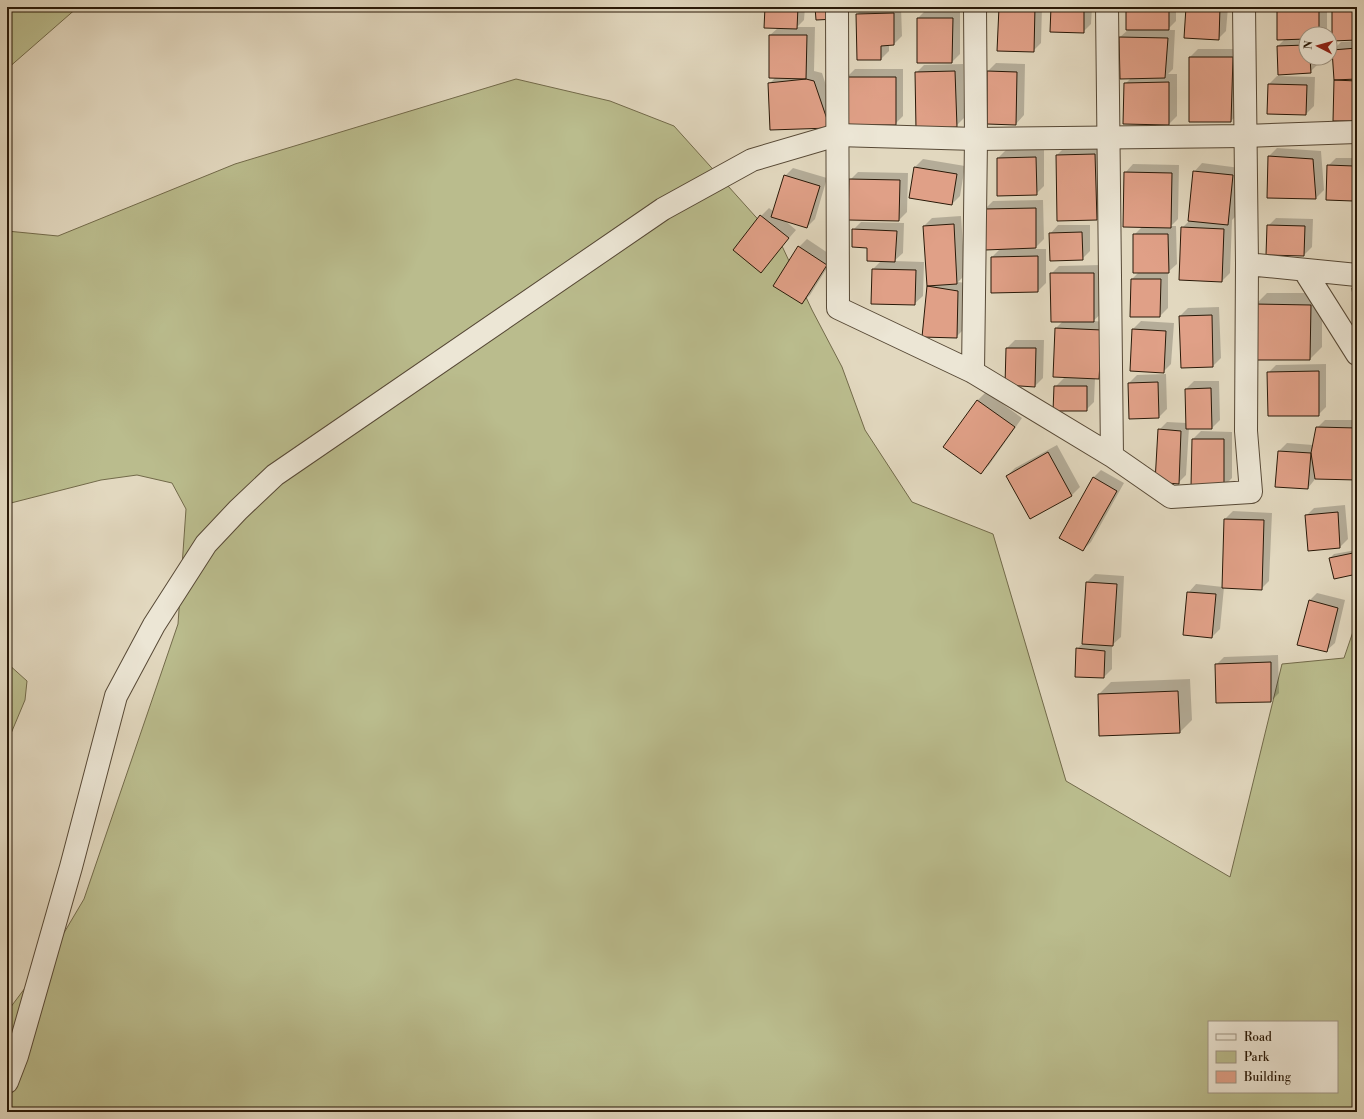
<svg xmlns="http://www.w3.org/2000/svg" width="1364" height="1119" font-family="'Libre Bodoni',serif">
<style>
.green{fill:#babc8d;stroke:#726a4a;fill-rule:evenodd}
.shadow{fill:#0003}
.building{fill:#e0a087;stroke:#291908}
.lines{fill:none;stroke-linecap:round;stroke-linejoin:round}
.minor-casing{stroke:#574936;stroke-width:24}
.tertiary-casing{stroke:#574936;stroke-width:24}
.minor{stroke:#ece6d5;stroke-width:22}
.tertiary{stroke:#ece6d5;stroke-width:22}
</style>
<rect width="100%" height="100%" fill="#e2d8bf"/>
<filter id="stains"><feTurbulence type="fractalNoise" baseFrequency=".005" numOctaves="4"/><feColorMatrix values="0 0 0 0 .2 0 0 0 0 .09 0 0 0 0 .02 0 0 0 .5 -.17"/></filter>
<radialGradient id="worn" r=".72"><stop offset=".6" stop-color="#630" stop-opacity="0"/><stop offset="1" stop-color="#630" stop-opacity=".3"/></radialGradient>
<path class="green" d="M7,7H78L7,69Z
M516,79L610,101L674,126L782,246L812,310L842,367L865,430L912,502L993,534L1066,781L1230,877L1282,664L1344,658L1357,620V1112H7V1012L55,948L84,899L178,624L186,509L172,483L137,475L101,480L7,504V231L58,236L235,164ZM1209,1022H1337V1092H1209Z
M7,663L27,681L25,700L7,743Z"/>
<path class="shadow" d="M766,7H805L804,20L797,27H815L814,71L822,73L837,119L829,127L769,84L775,78L770,35L778,28Z
M864,7H901L902,36L894,44H889V51L881,59L857,14Z
M1000,7H1042L1041,43L1033,51Z
M1052,7H1092L1091,24L1083,32Z
M1127,7H1176V21L1167,30H1175L1173,69L1168,74H1177V116L1169,124L1125,84L1131,78L1120,37L1128,30Z
M1187,7H1228L1226,31L1218,39Z
M1278,7H1327V30L1323,34H1306V58H1318V64L1310,72L1278,46L1286,38Z
M926,10H960V54L952,62L918,18Z
M1357,41V120L1335,80L1333,50L1341,42Z
M1198,49H1241L1239,113L1231,121L1190,57Z
M996,63L1025,64L1024,115L1016,124L988,71Z
M963,64L964,118L956,126L916,73L924,65Z
M855,69H903V116L895,124L847,77Z
M1277,76L1315,77L1314,106L1306,114L1269,84Z
M1065,147H1103L1104,211L1096,219L1057,155Z
M1277,148L1321,151L1324,190L1316,198L1268,197L1269,156Z
M1044,149V186L1036,194L998,158L1006,150Z
M1336,158H1357V196L1353,200L1328,166Z
M923,159L965,166L960,196L952,204L910,197L915,167Z
M1202,163L1240,168L1236,216L1232,220L1230,273L1222,281L1182,228L1189,221L1194,172Z
M1133,164L1179,165L1178,219L1171,226H1176L1177,264L1168,272V308L1160,316L1132,279L1139,272L1134,235L1142,227L1125,173Z
M793,168L827,178L815,219L807,227L783,219L796,230L760,272L734,250L761,216L769,208L774,212L785,176Z
M858,172L908,173L907,212L899,220L850,180Z
M1043,200L1044,239L1034,249H1046V283L1038,291L992,257L1001,248L985,209L993,201Z
M961,216L965,275L958,282L966,283L964,329L956,337L928,286L924,226L932,218Z
M1276,218L1313,219L1312,247L1304,255L1268,226Z
M861,222L904,223L903,253L894,261L924,262L923,296L914,304L873,269L882,260L853,230Z
M1058,225H1090V251L1082,259L1050,234Z
M807,239L834,257L810,295L802,303L799,247Z
M1101,265L1102,313L1093,321L1109,322L1107,370L1099,378H1095L1094,402L1086,410L1055,387L1065,377L1056,328L1063,321L1051,274L1059,266Z
M1267,293H1322V347L1310,359L1255,305Z
M1219,307L1221,358L1213,366L1180,316L1188,308Z
M1141,321L1174,323L1171,364L1163,372L1133,329Z
M1015,340H1044L1043,378L1035,386L1007,348Z
M1326,364V407L1318,415L1268,373L1276,365Z
M1166,374L1167,409L1159,417L1129,383L1137,375Z
M1194,381H1219L1220,420L1212,428H1189L1186,475L1178,483L1159,430L1167,422L1187,423L1186,389Z
M986,392L1022,418L989,465L981,473L945,447L978,400Z
M1325,420H1357V479L1316,478L1308,488L1279,451L1287,443L1313,445L1317,428Z
M1201,431L1232,432V478L1224,486L1193,439Z
M1057,445L1080,487L1072,495L1030,518L1007,476L1015,468Z
M1101,470L1124,483L1091,542L1083,550L1093,478Z
M1345,505L1348,539L1340,547L1309,549L1306,516L1314,508Z
M1233,511L1272,513L1269,581L1261,589L1224,587L1220,629L1212,637L1188,593L1196,584L1223,587L1225,519Z
M1356,550L1357,573L1334,578L1330,558L1334,554Z
M1095,574L1124,576L1121,637L1112,645V669L1104,677L1077,649L1083,643L1087,582Z
M1317,593L1345,600L1335,643L1326,651L1309,601Z
M1278,655L1279,693L1271,701L1216,665L1224,657Z
M1190,679L1192,720L1180,732L1099,694L1111,682Z"/>
<path class="building" d="M765,7H798L797,29L764,28Z
M815,7H836V19L816,20Z
M999,7H1035L1034,52L997,51Z
M1051,7H1084V33L1050,32Z
M1126,7H1169V30H1126Z
M1186,7H1220L1219,40L1184,38Z
M1277,7H1319V34H1306V39L1277,40Z
M1332,7H1357V40L1332,41Z
M894,13V45L881,46V60H857L856,14Z
M917,18H953L952,63H917Z
M769,35H807L806,79L769,78Z
M1119,37L1168,38L1165,78L1120,79Z
M1306,45V58H1310L1311,73L1278,75L1277,46Z
M1357,48V79L1334,80L1332,50Z
M1189,57H1233L1231,122H1189Z
M955,71L957,127L916,129L915,72Z
M987,71L1017,72L1016,125L987,124Z
M846,77H896V125H845Z
M806,79L814,81L830,128L770,130L768,83Z
M1334,80L1357,81V121H1333Z
M1169,82V125L1123,124L1124,83Z
M1268,84L1307,85L1306,115L1267,114Z
M1095,154L1097,220L1057,221L1056,155Z
M1268,156L1313,159L1316,199L1267,198Z
M1036,157L1037,195L997,196V158Z
M1327,165L1354,166L1353,201L1326,200Z
M914,167L957,174L952,205L909,198Z
M1193,171L1233,175L1228,225L1188,221Z
M1124,172L1172,173L1171,228L1123,227Z
M784,175L820,186L807,228L771,217Z
M849,179L900,180L899,221L848,220Z
M1036,208V248L985,250L984,209Z
M760,215L789,238L761,273L733,250Z
M954,224L957,284L927,286L923,226Z
M1267,225L1305,226L1304,256L1266,255Z
M1181,227L1224,229L1222,282L1179,280Z
M852,229L897,231L895,262L867,261V248L852,247Z
M1082,232L1083,260L1050,261L1049,233Z
M1133,234H1168L1169,273H1133Z
M798,246L827,265L802,304L773,286Z
M1038,256V292L991,293V257Z
M872,269L916,270L915,305L871,304Z
M1050,273H1094V322H1051Z
M1131,279H1161L1160,317H1130Z
M927,286L958,291L957,338L922,337Z
M1352,288L1357,289V331Z
M1254,304L1311,305L1310,360H1253Z
M1212,315L1213,367L1181,368L1179,316Z
M1055,328L1102,330L1099,379L1053,377Z
M1132,329L1166,331L1164,373L1130,371Z
M1006,348H1036L1035,387L1005,385Z
M1319,371V416H1268L1267,372Z
M1158,382L1159,418L1129,419L1128,383Z
M1054,386H1087V411H1053Z
M1211,388L1212,429H1186L1185,389Z
M977,400L1015,427L981,474L943,447Z
M1316,427L1357,428V480L1315,479L1311,453Z
M1158,429L1181,431L1179,484L1155,482Z
M1192,439H1224V487H1191Z
M1278,451L1311,453L1308,489L1275,487Z
M1048,452L1072,496L1030,519L1006,476Z
M1093,477L1117,491L1083,551L1059,538Z
M1338,512L1340,548L1308,551L1305,515Z
M1224,519L1264,520L1262,590L1222,588Z
M1353,553L1357,574L1334,579L1329,558Z
M1086,582L1117,584L1113,646L1082,644Z
M1187,592L1216,594L1212,638L1183,635Z
M1309,600L1338,608L1327,652L1297,645Z
M1076,648L1105,651L1104,678L1075,677Z
M1271,662V702L1216,703L1215,664Z
M1178,691L1180,733L1099,736L1098,694Z"/>
<g class="lines">
<g class="minor-casing">
<path id="minor" d="M837,7L838,308L973,372L1112,456L1171,497L1251,492L1246,431L1247,264L1244,7
M1107,7L1112,456
M1247,264L1357,275
M1304,270L1357,354
M973,372L976,139L975,7"/>
</g>
<g class="tertiary-casing">
<path id="tertiary" d="M7,1082L17,1056L71,867L116,696L154,625L206,544L238,510L275,475L663,209L752,160L837,135L976,139L1245,136L1357,132"/>
</g>
<use href="#minor" class="minor"/>
<use href="#tertiary" class="tertiary"/>
</g>
<rect width="1364" height="1119" fill="none" stroke="#e2d8bf" stroke-width="24"/>
<rect x="8" y="8" width="1348" height="1103" fill="none" stroke="#291908" stroke-width="2"/>
<rect x="12" y="12" width="1340" height="1095" fill="none" stroke="#291908"/>
<rect x="1208" y="1021" width="130" height="72" fill="#ece6d5" stroke="#9e9483"/>
<rect x="1216" y="1034" width="20" height="6" fill="#ece6d5" stroke="#9e9483"/>
<text x="1244" y="1041" font-size="12" fill="#291908">Road</text>
<rect x="1216" y="1051" width="20" height="12" fill="#babc8d" stroke="#9e9483"/>
<text x="1244" y="1061" font-size="12" fill="#291908">Park</text>
<rect x="1216" y="1071" width="20" height="12" fill="#e0a087" stroke="#9e9483"/>
<text x="1244" y="1081" font-size="12" fill="#291908">Building</text>
<g transform="translate(1318 46) rotate(276)"><circle r="19" fill="#ece6d5" stroke="#9e9483"/>
<path d="M0-3L7 15L0 10L-7 15Z" fill="#8f2418"/>
<text y="-6" font-size="11" font-weight="bold" text-anchor="middle" fill="#291908">N</text>
</g>
<rect width="100%" height="100%" filter="url(#stains)"/>
<rect width="100%" height="100%" fill="url(#worn)"/>
</svg>
